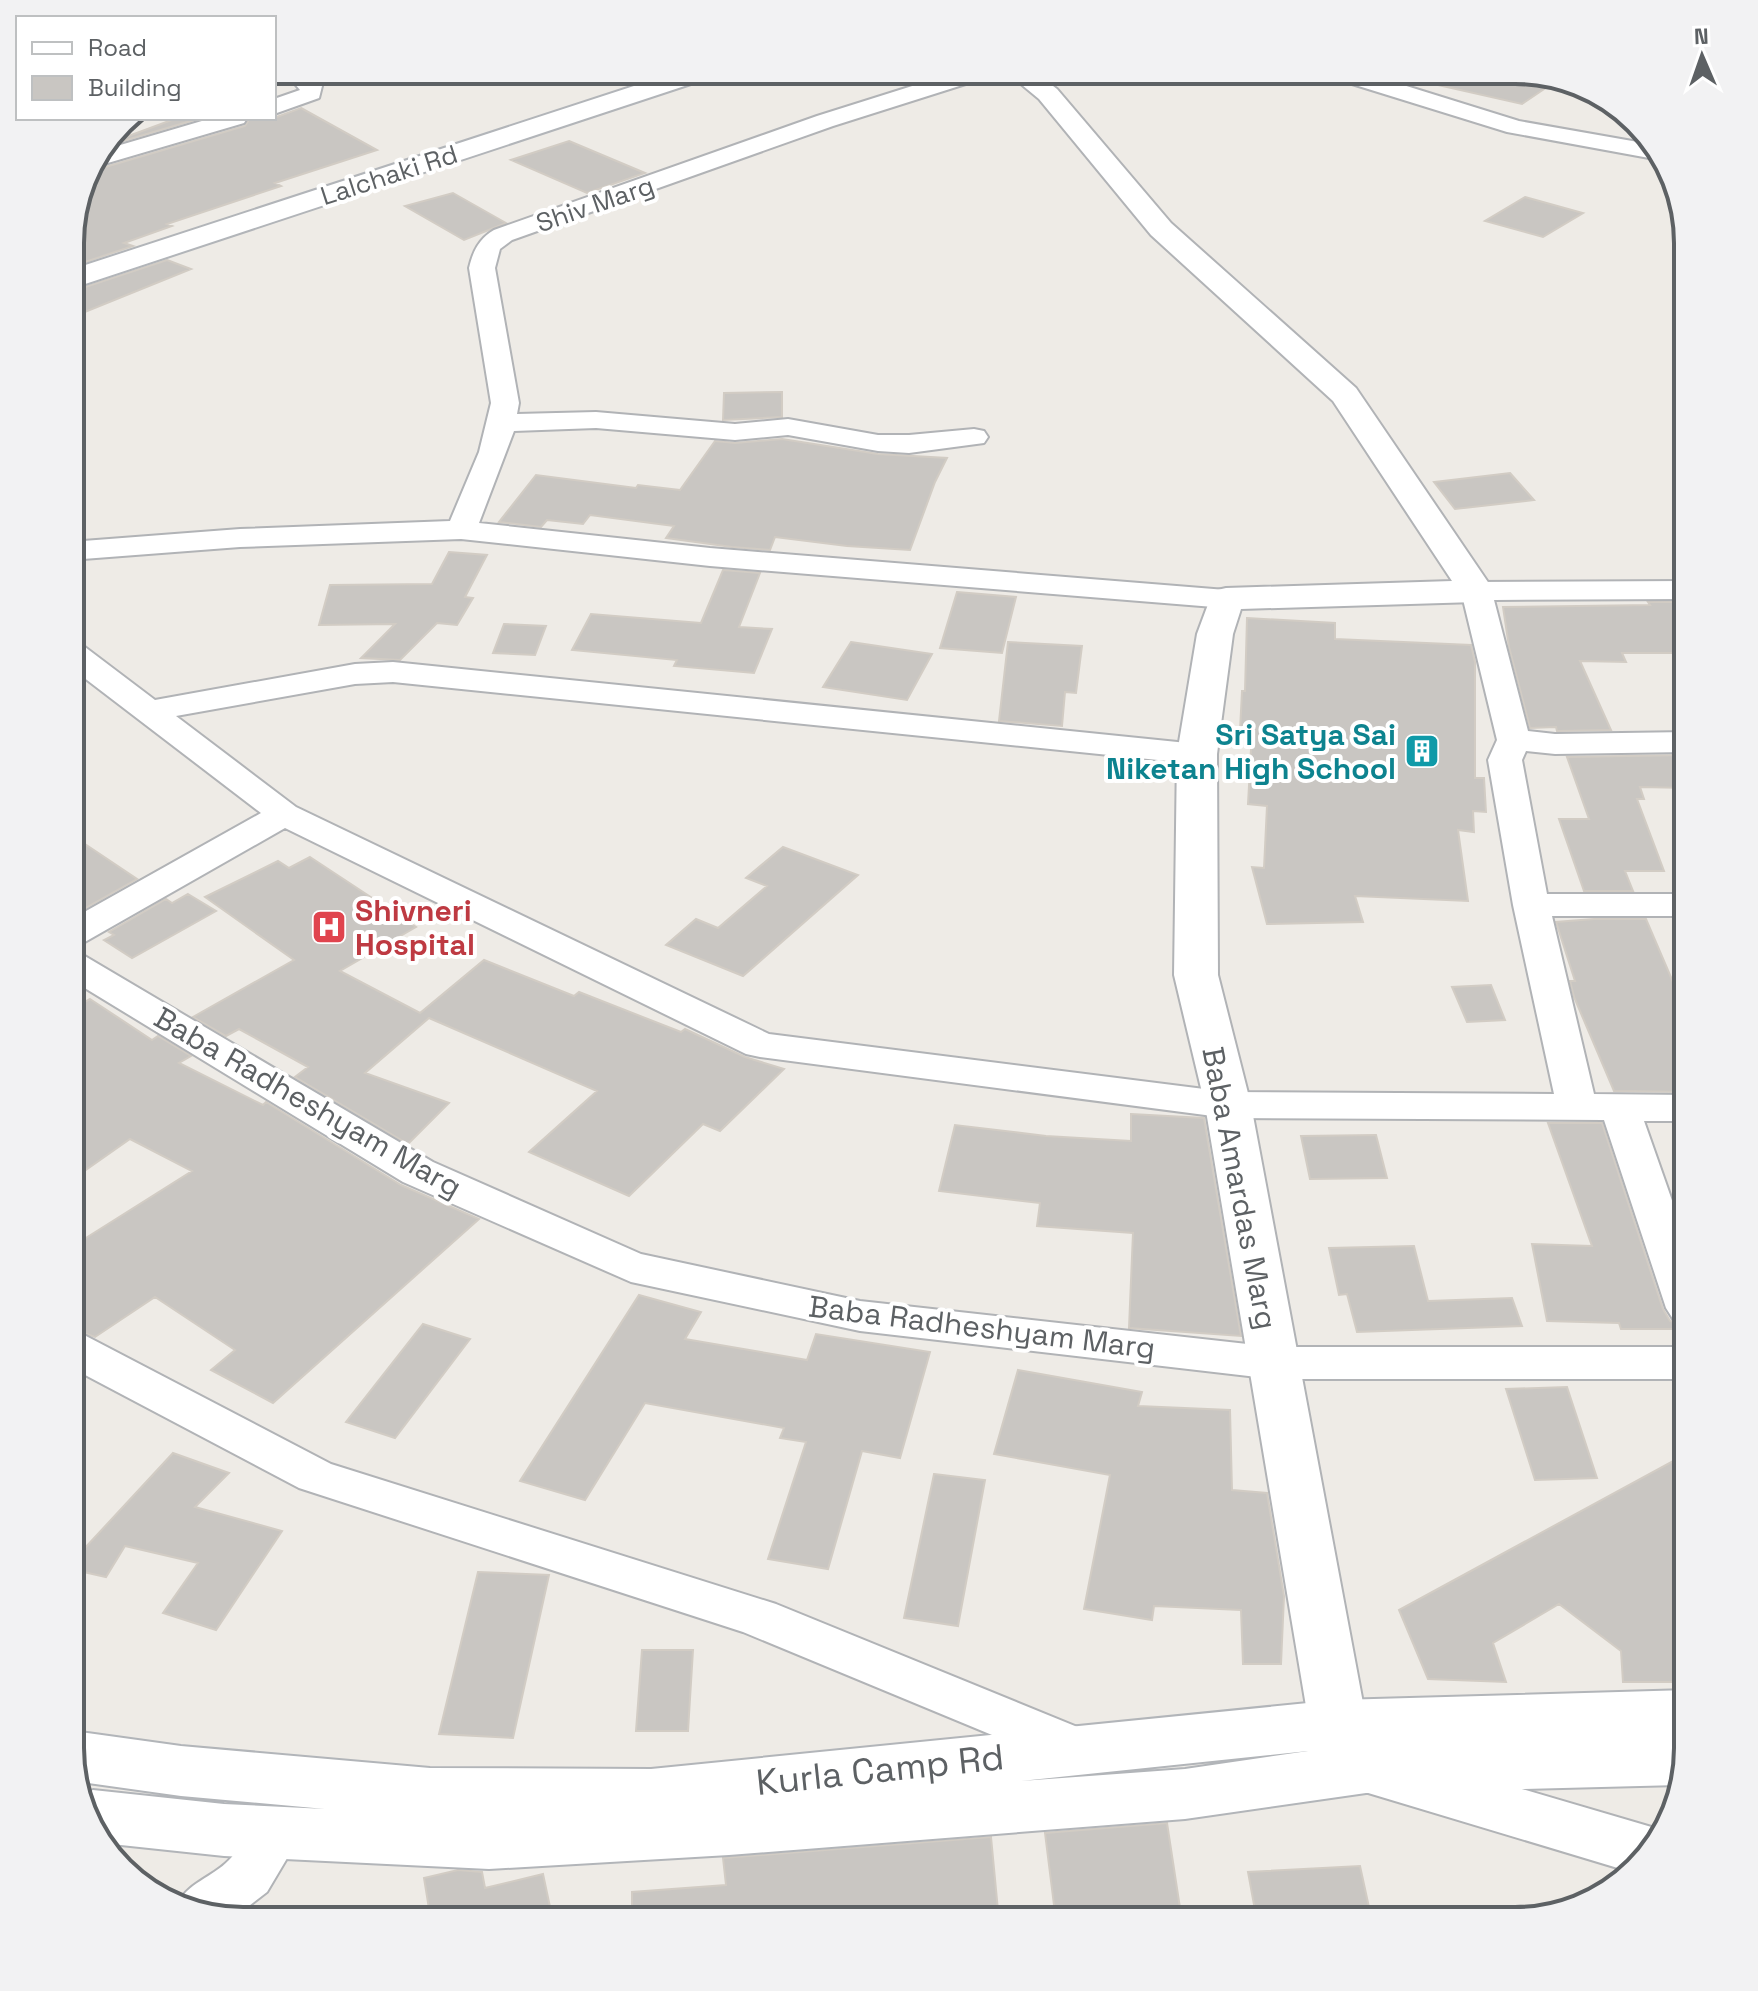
<svg xmlns="http://www.w3.org/2000/svg" width="1758" height="1991" font-family="'Space Grotesk',sans-serif">
<style>
.building{fill:#c9c6c2;stroke:#d2ccc4;stroke-width:2}
.lines{fill:none;stroke-linecap:round;stroke-linejoin:round}
.minor-casing{stroke:#b1b3b6;stroke-width:4}
.tertiary-casing{stroke:#b1b3b6;stroke-width:4}
.secondary-casing{stroke:#b2b5b9;stroke-width:4}
.minor{fill:#fff;fill-rule:evenodd}
.tertiary{fill:#fff;fill-rule:evenodd}
.secondary{fill:#fff;fill-rule:evenodd}
.labels{text-anchor:middle;dominant-baseline:central;stroke-width:8;stroke-linejoin:round;paint-order:stroke}
.far-street-label{font-size:26px;fill:#5d6164;stroke:#fff}
.culture-label{font-size:30px;font-weight:bold;fill:#0d838f;stroke:#fff;text-anchor:end}
.health-label{font-size:30px;font-weight:bold;fill:#be3a42;stroke:#fff;text-anchor:start}
.street-label{font-size:30px;fill:#5d6164;stroke:#fff}
.near-street-label{font-size:36px;fill:#5d6164;stroke:#fff}
.rim{fill:none;stroke:#5d6164;stroke-width:4}
</style>
<rect width="100%" height="100%" fill="#eeebe6"/>
<path class="building" d="M1430,70H1506L1556,81L1522,104L1429,83Z
M301,108L377,150L275,183L281,186L167,224L172,226L124,243L133,246L70,267V231L87,169L102,168L245,126L250,118H274Z
M177,118H201L103,147L104,145Z
M569,141L645,173L587,193L511,160Z
M453,193L506,223L464,240L405,206Z
M1525,197L1583,213L1543,237L1485,221Z
M167,260L191,269L70,318V292Z
M782,392V417L723,420L724,393Z
M782,439L878,454L947,458L935,482L910,550L847,546L775,537L770,550L732,547L666,538L674,526L590,515L583,524L547,520L541,527L499,522L536,475L636,488L638,485L680,490L715,441L735,443Z
M1510,473L1534,500L1455,509L1434,482Z
M449,552L487,555L465,597L473,598L457,625L437,623L400,660L361,658L395,624L319,625L330,585L432,584Z
M723,570L760,573L739,627L772,629L754,673L674,666L677,660L572,650L591,614L701,623Z
M957,592L1016,597L1002,653L940,648Z
M1648,602H1688V653H1622L1626,662L1580,661L1611,730L1557,731L1556,727L1530,728L1509,647L1503,607L1650,605Z
M1247,618L1335,623V639L1471,645L1475,662V778H1484L1486,812L1473,811L1474,832L1458,830L1468,901L1355,896L1363,922L1267,924L1252,867L1264,868L1267,806L1248,804L1252,731H1240L1242,691H1245Z
M504,624L546,626L535,655L493,653Z
M851,642L932,654L907,700L823,687Z
M1008,642L1082,646L1076,693L1065,692L1062,726L999,721Z
M1688,755V788L1640,787L1644,799H1637L1664,871H1625L1633,891H1584L1559,819H1589L1567,757Z
M70,834L137,879L80,911L70,903Z
M783,847L858,875L743,976L666,945L696,919L718,928L767,886L746,878Z
M310,857L416,927L340,971L420,1013L484,960L574,996L579,992L681,1032L685,1029L745,1057L784,1069L720,1131L703,1124L629,1196L529,1152L597,1091L429,1018L365,1073L449,1103L408,1144L295,1077L308,1067L239,1029L226,1036L193,1017L294,960L205,897L278,861L289,868Z
M188,894L216,911L132,958L104,940L114,935L109,932L166,899L172,903Z
M1594,919H1646L1682,1003H1688V1092L1614,1091L1574,997L1570,981H1575L1556,922Z
M1491,985L1505,1020L1467,1022L1452,987Z
M90,999L152,1040L158,1036L191,1056L179,1063L263,1105L266,1102L401,1185L479,1219L273,1403L211,1370L235,1350L155,1297L95,1337L70,1328V1248L192,1171L130,1139L70,1181V1010Z
M1131,1114L1204,1118L1241,1336L1129,1328L1133,1233L1037,1226L1040,1203L939,1191L955,1125L1046,1136L1131,1141Z
M1548,1123H1602L1663,1309L1670,1321L1688,1326V1329H1621L1619,1323L1547,1321L1532,1244L1592,1246Z
M1376,1135L1387,1178L1310,1179L1301,1136Z
M1414,1246L1428,1301L1512,1298L1522,1326L1357,1332L1347,1294L1339,1295L1329,1248Z
M639,1295L701,1312L685,1339L807,1360L816,1334L930,1352L900,1458L862,1451L828,1569L768,1559L806,1442L780,1438L784,1428L645,1403L585,1500L520,1481Z
M423,1324L470,1339L395,1438L346,1422Z
M1018,1370L1142,1392L1138,1406L1230,1410L1232,1490L1267,1493L1284,1596L1281,1664H1243L1241,1610L1154,1606L1152,1620L1084,1609L1110,1475L994,1454Z
M1567,1387L1597,1478L1535,1480L1506,1389Z
M173,1453L229,1473L195,1507L282,1531L216,1630L163,1613L198,1563L125,1546L106,1577L70,1569V1564Z
M1688,1453V1682H1623L1621,1651L1559,1604L1493,1643L1506,1682L1428,1679L1399,1610Z
M934,1474L985,1480L958,1626L904,1618Z
M478,1572L549,1575L513,1738L439,1734Z
M642,1650H693L688,1731H636Z
M1167,1823L1182,1921H1056L1045,1833Z
M991,1837L999,1921H632V1892L726,1885L723,1858Z
M1360,1866L1372,1921H1257L1248,1872Z
M458,1870L482,1872L485,1888L543,1874L553,1921H431L424,1878Z"/>
<g class="lines">
<g class="minor-casing">
<path id="minor" d="M283,70H307L322,86L319,98L274,114V99L300,90Z
M963,70H997L994,75L833,126L512,240L500,249L495,268L519,403L517,414L596,412L735,424L788,419L878,435H909L974,429L984,431L988,437L984,443L909,453L878,451L788,435L735,440L596,428L514,431L479,523L710,548L1226,590L1237,592L1242,599L1237,606L1226,608L710,566L461,539L240,547L70,560V542L240,529L450,521L479,452L491,403L469,268C473,251 479,239 494,230L817,116Z
M1320,70H1355L1519,121L1655,145L1660,160L1507,132L1323,75Z
M212,118H247L244,123L101,165L88,166L100,151Z
M1688,581V599L1494,600L1528,731L1555,734L1688,732V752L1555,754L1526,751L1522,760L1547,894H1688V916H1552L1594,1094L1688,1095V1121H1644L1688,1246V1323L1673,1319L1666,1308L1604,1120L1228,1118L760,1057L746,1054L285,828L83,943L70,946V920L261,813L70,667V641L81,644L155,700L355,664L393,662L1197,744L1209,747L1214,754L1209,761L1197,764L393,682L355,684L176,716L296,807L769,1034L1228,1092L1554,1094L1513,905L1488,760L1497,740L1461,591L1465,584L1476,582Z
M70,952L83,955L433,1162L641,1254L860,1301L1274,1347H1688V1379H1274L860,1331L631,1282L403,1182L70,979Z
M70,1331L86,1336L331,1464L776,1604L1097,1735L1105,1750L1097,1765L1079,1771L743,1632L299,1488L70,1367Z
M276,1811L295,1817L302,1833L267,1892L232,1919L177,1905C187,1883 213,1877 229,1860C250,1838 242,1823 276,1811Z"/>
</g>
<g class="tertiary-casing">
<path id="tertiary" d="M1004,70H1032L1057,89L1171,223L1356,388L1494,591L1489,599L1476,602L1241,609L1233,634L1217,754L1218,975L1251,1105L1366,1719L1386,1749L1665,1831L1631,1872L1345,1786L1309,1724L1205,1105L1174,975L1177,754L1197,634L1213,591L1226,588L1452,581L1333,401L1151,235L1039,99Z"/>
</g>
<g class="secondary-casing">
<path id="secondary" d="M683,70H722L718,75L70,289V270Z
M1688,1690V1748L1679,1785L1366,1793L1185,1819L729,1855L489,1869L224,1856L102,1843L85,1793L93,1790L224,1804L325,1809L181,1796L81,1782L70,1748V1732L73,1731L181,1746L430,1768L651,1769L1338,1700ZM1308,1751L1185,1769L1021,1781Z"/>
</g>
<use href="#minor" class="minor"/>
<use href="#tertiary" class="tertiary"/>
<use href="#secondary" class="secondary"/>
</g>
<defs>
<g id="building-square" transform="scale(1.8)"><rect x="-9" y="-9" width="18" height="18" rx="4" fill="#0f9aa8" stroke="#fff"/><path d="M-4-6H4V6H1V3H-1V6H-4ZM-2.5-4.3h1.7v1.8h-1.7ZM.8-4.3h1.7v1.8H.8ZM-2.5-1h1.7V.8h-1.7ZM.8-1h1.7V.8H.8Z" fill="#fff"/></g>
<g id="hospital-square" transform="scale(1.8)"><rect x="-9" y="-9" width="18" height="18" rx="4" fill="#e0444e" stroke="#fff"/><path d="M-5-5h3v3.5h4V-5h3V5h-3V1.5h-4V5h-3Z" fill="#fff"/></g>
</defs>
<g fill-rule="evenodd">
<use href="#building-square" x="1422" y="751"/>
<use href="#hospital-square" x="329" y="927"/>
</g>
<g class="labels">
<g class="far-street-label">
<text transform="translate(389 175) rotate(-18)">Lalchaki Rd</text>
<text transform="translate(595 204) rotate(-19)">Shiv Marg</text>
</g>
<g class="culture-label">
<text x="1396" y="734">Sri Satya Sai<tspan x="1396" dy="34">Niketan High School</tspan></text>
</g>
<g class="health-label">
<text x="355" y="910">Shivneri<tspan x="355" dy="34">Hospital</tspan></text>
</g>
<g class="street-label">
<text transform="translate(308 1102) rotate(30)">Baba Radheshyam Marg</text>
<text transform="translate(1240 1188) rotate(79)">Baba Amardas Marg</text>
<text transform="translate(982 1327) rotate(7)">Baba Radheshyam Marg</text>
</g>
<g class="near-street-label">
<text transform="translate(880 1770) rotate(-6)">Kurla Camp Rd</text>
</g>
</g>
<path d="M0 0H1758V1991H0ZM243 84H1515A159 159 0 0 1 1674 243V1748A159 159 0 0 1 1515 1907H243A159 159 0 0 1 84 1748V243A159 159 0 0 1 243 84Z" fill="#f2f2f3" fill-rule="evenodd"/>
<path class="rim" d="M243 84H1515A159 159 0 0 1 1674 243V1748A159 159 0 0 1 1515 1907H243A159 159 0 0 1 84 1748V243A159 159 0 0 1 243 84Z"/>
<rect x="16" y="16" width="260" height="104" fill="#ffffff" stroke="#bec0c1" stroke-width="2"/>
<rect x="32" y="42" width="40" height="12" fill="#ffffff" stroke="#bec0c1" stroke-width="2"/>
<text x="88" y="56" font-size="24" fill="#5d6164">Road</text>
<rect x="32" y="76" width="40" height="24" fill="#c9c6c2" stroke="#bec0c1" stroke-width="2"/>
<text x="88" y="96" font-size="24" fill="#5d6164">Building</text>
<g transform="translate(1702 56) rotate(358)" stroke="#ffffff" stroke-width="6" paint-order="stroke">
<path d="M0-6L14 30L0 20L-14 30Z" fill="#5d6164"/>
<text y="-12" font-size="22" font-weight="bold" text-anchor="middle" fill="#5d6164">N</text>
</g>
</svg>
